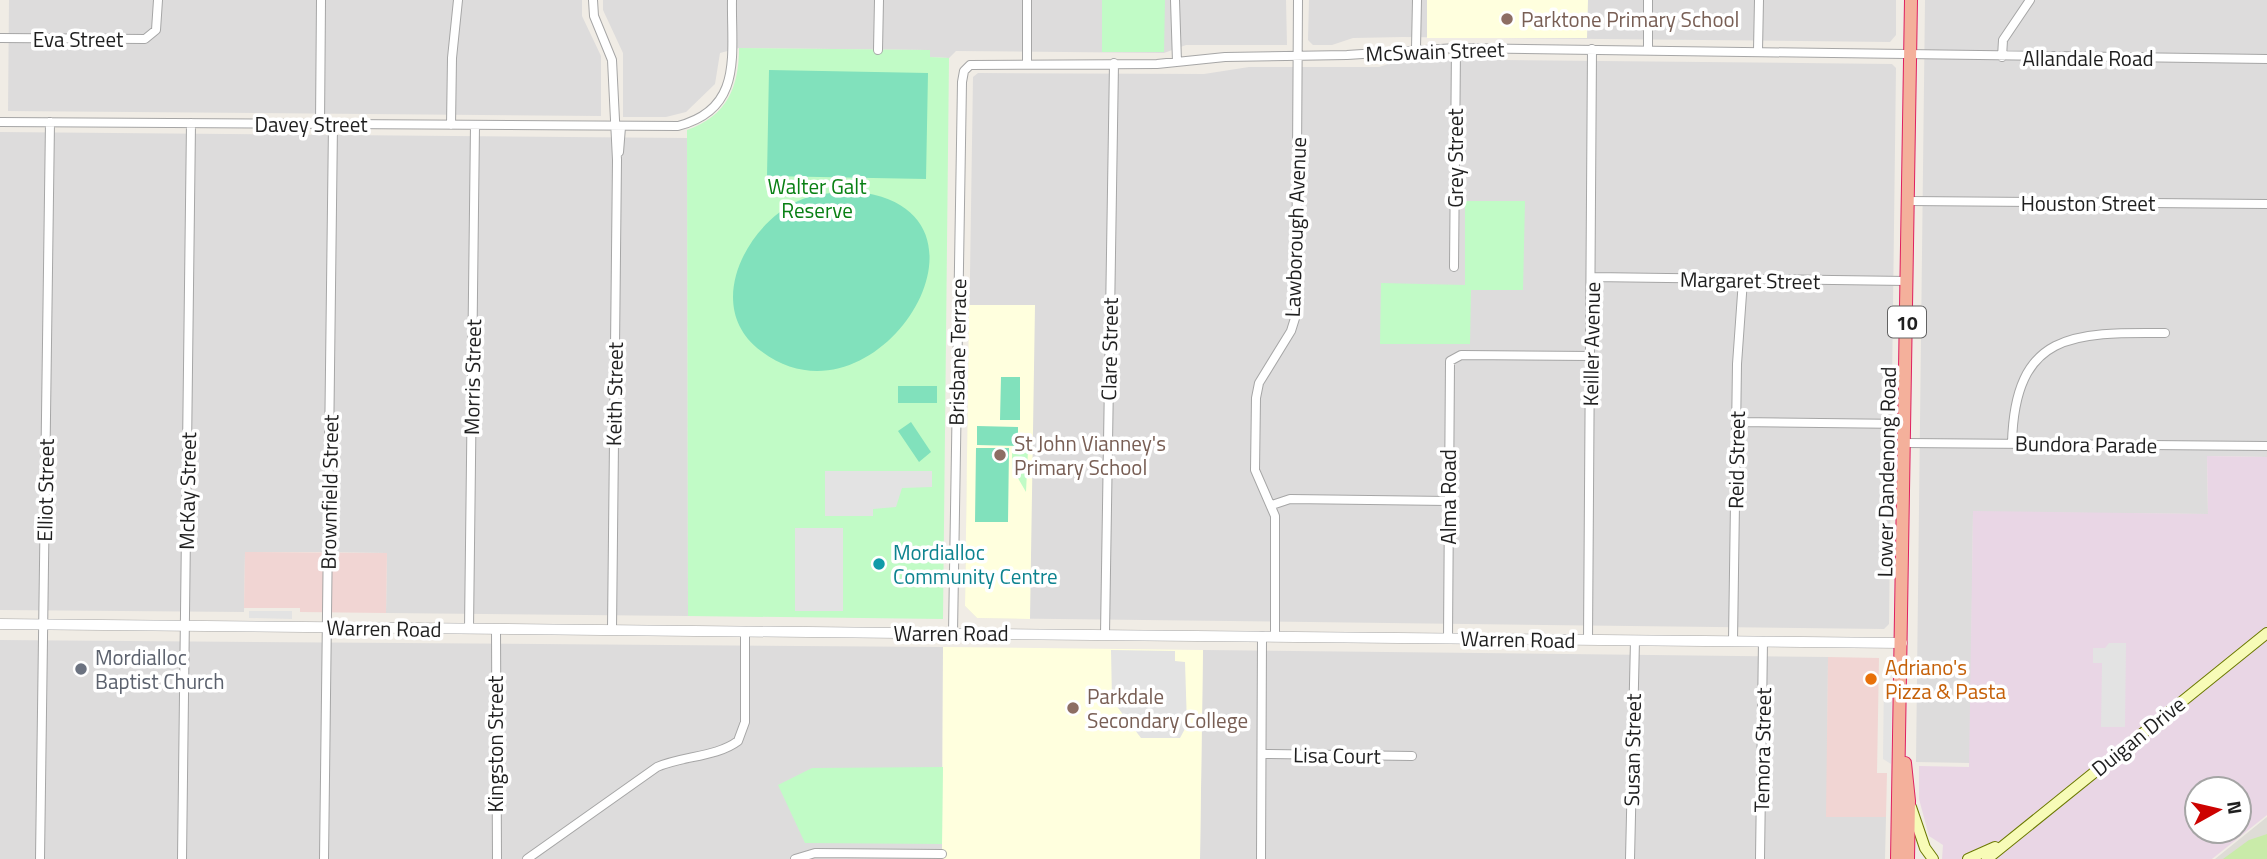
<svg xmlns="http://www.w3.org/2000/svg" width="2267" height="859" font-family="'Titillium Web',sans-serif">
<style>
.residential{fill:#dddcdc}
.commercial{fill:#f1d5d3}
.industrial{fill:#e9d6e5;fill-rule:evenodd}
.education{fill:#ffffde}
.airport{fill:#dedcd6}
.grass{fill:#c9eba9}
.park{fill:#c1fbc6}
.pitch{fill:#81e1bc}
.parking{fill:#e3e3e3}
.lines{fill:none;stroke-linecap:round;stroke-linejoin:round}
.minor-casing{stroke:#a6a6a6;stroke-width:10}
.tertiary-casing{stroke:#a6a6a6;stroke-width:11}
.secondary-casing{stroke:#6b7902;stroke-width:12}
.trunk-casing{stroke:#df2060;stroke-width:14}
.minor{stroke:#fff;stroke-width:8}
.tertiary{stroke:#fff;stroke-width:10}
.secondary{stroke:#f7fbb7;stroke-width:10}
.trunk{stroke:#f4b09b;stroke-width:12}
.education-dot{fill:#8d6e63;stroke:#fff;stroke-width:2.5}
.culture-dot{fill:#0f9aa8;stroke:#fff;stroke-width:2.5}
.worship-dot{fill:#6b7280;stroke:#fff;stroke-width:2.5}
.food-dot{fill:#e8710a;stroke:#fff;stroke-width:2.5}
.labels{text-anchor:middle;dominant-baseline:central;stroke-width:7;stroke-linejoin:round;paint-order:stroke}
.shield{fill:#fff;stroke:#626262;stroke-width:2}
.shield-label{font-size:19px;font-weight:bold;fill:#1f1f1f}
.education-label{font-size:21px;fill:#785e54;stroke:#fff;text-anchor:start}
.street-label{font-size:21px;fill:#1f1f1f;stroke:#fff}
.park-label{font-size:21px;fill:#098014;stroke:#fff}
.culture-label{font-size:21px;fill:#0d838f;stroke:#fff;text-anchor:start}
.worship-label{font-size:21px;fill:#5b616d;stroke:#fff;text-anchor:start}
.food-label{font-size:21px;fill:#c56008;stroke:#fff;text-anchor:start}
</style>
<rect width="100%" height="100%" fill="#f0ece5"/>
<path class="residential" d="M9,0H582V16L601,56V116L8,111Z
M603,0H1286L1287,45H1186L1164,53L956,51L949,58L930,57L929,50L739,48L720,53L715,84L686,112L666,117H623V53L603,10Z
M1309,0H1896V35L1890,42L1403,37L1353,38L1332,45H1313L1308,40Z
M1925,0H2267V457L2207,456L2208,514L1973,512L1970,763L1916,762Z
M1404,59L1892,64L1896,68L1889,624L1884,629L977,618L965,606L973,77L978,73L1204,74L1249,67H1379Z
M0,132L687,138L688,616L386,613L387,553L319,552H245L244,612L0,610Z
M0,640L943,647L942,859H0Z
M1203,650L1828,657L1827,816L1886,817L1885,859H1200Z"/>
<path class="commercial" d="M245,552L387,553L386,613L300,612V608H244Z
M1828,657L1879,658L1877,773H1887L1886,817H1826Z"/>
<path class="industrial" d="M2207,456L2267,457V815L2212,859H1942L1943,845L1929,836L1919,799V766L1969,767L1973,511L2208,514ZM2197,789H2239V831H2197Z"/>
<path class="education" d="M1427,0H1588L1587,38H1427Z
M969,305H1035L1030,619L977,618L965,606Z
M943,647L1203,650L1200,859H942Z"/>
<path class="airport" d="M2267,817V859H2215Z"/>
<path class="grass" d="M2267,834V859H2223L2249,840Z"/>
<path class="park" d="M1102,0H1165L1164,52H1102Z
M739,48L930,50V57L949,58L943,619L688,616L687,130C727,116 739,87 739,48Z
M1465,201H1525L1523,290H1471L1470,344H1380L1381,283L1465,285Z
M1012,449L1028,450L1026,492L1012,468Z
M943,767L942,844L805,843L778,785L812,768Z"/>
<path class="pitch" d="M769,70L928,73L926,179L767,176Z
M866,193C1013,219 874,437 761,351C703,308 745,226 798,201C819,191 844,192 866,193Z
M1001,377H1020V420H1000Z
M898,386H937V403H898Z
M911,422L931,452L919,462L898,431Z
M977,426L1018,427V446L977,445Z
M976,448H1009L1008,522H975Z"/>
<path class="parking" d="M825,471H932V487L902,488L896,507L873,509V516H825Z
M795,528H843V611H795Z
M249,611H292V619L249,618Z
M2109,643H2126L2125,727H2101L2102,663H2093V648H2105Z
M1111,650L1175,651V661L1185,662L1187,725L1180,738H1141L1112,700Z
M1884,676L1892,681L1891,764L1883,759Z"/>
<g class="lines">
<g class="minor-casing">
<path id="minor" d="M593,0L594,16L612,60L617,160L612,629
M1175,0L1177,62
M0,38L145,39L156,30L158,0
M1416,48L1417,0
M878,50L879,0
M1648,50V0
M1758,50L1759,0
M2002,57L2003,40L2030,0
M1027,63V0
M0,122L678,126C744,109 731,54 732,0
M320,124L321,0
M451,125L452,58L458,0
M619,152L621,127
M1908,201L2267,204
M1454,267L1456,48
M1592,277L1907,281
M1737,422L1906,424
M1905,443L2267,446
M2012,443C2015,332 2073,332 2165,333
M1272,505L1290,499L1448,501
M469,629L475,125
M496,629L497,859
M953,633L962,82L964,71L970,65L1157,64L1225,57L1347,55L1456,48L2267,59
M1105,634L1114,63
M1275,636V516L1255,470L1256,398L1259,383L1291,331L1296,315L1298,0
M1448,638L1450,361L1461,355L1591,356
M1588,640L1592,49
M1733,641L1737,364L1743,280
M1263,754L1412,756
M40,859L50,122
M182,859L191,123
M324,859L333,124
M527,859L657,767C682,756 717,757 738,741L745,722V631
M795,859L815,853L942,854
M1261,859L1262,636
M1630,859L1635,640
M1760,859L1763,641"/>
</g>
<g class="tertiary-casing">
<path id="tertiary" d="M0,624L1902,643"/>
</g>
<g class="secondary-casing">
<path id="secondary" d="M1911,807L1925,848L1933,859
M1968,859L1995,847
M1987,859L2267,633"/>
</g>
<g class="trunk-casing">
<path id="trunk" d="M1905,763L1909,801L1908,859
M1897,859L1911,0"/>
</g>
<use href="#minor" class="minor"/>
<use href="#tertiary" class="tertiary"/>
<use href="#secondary" class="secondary"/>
<use href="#trunk" class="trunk"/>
</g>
<g class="education-dot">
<circle cx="1507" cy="19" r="7"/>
<circle cx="1000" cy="455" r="7"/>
<circle cx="1073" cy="708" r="7"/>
</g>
<circle class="culture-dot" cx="879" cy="564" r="7"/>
<circle class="worship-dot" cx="81" cy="669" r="7"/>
<circle class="food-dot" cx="1871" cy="679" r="7"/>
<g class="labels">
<rect class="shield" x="1888" y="306.5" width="38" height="31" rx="5"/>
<g class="shield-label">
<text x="1907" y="322">10</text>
</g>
<g class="education-label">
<text x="1521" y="19">Parktone Primary School</text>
<text x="1014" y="443">St John Vianney's<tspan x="1014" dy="24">Primary School</tspan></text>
<text x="1087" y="696">Parkdale<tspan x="1087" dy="24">Secondary College</tspan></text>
</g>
<g class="street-label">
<text x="78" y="39">Eva Street</text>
<text transform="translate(1435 51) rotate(-2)">McSwain Street</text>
<text x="2088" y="58">Allandale Road</text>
<text x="311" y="124">Davey Street</text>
<text transform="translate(1455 158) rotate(-90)">Grey Street</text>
<text x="2088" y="203">Houston Street</text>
<text transform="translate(1295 227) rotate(-88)">Lawborough Avenue</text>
<text transform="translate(1750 280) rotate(1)">Margaret Street</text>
<text transform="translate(1591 344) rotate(-89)">Keiller Avenue</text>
<text transform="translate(1109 349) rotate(-89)">Clare Street</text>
<text transform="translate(957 352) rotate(-89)">Brisbane Terrace</text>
<text transform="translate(472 377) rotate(-89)">Morris Street</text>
<text transform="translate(614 394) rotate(-89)">Keith Street</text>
<text transform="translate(2086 444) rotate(1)">Bundora Parade</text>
<text transform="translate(1736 460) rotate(-89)">Reid Street</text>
<text transform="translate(1886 472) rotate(-89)">Lower Dandenong Road</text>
<text transform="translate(45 490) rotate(-89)">Elliot Street</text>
<text transform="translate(187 491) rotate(-89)">McKay Street</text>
<text transform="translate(329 492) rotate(-89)">Brownfield Street</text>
<text transform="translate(1448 497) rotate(-90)">Alma Road</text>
<text transform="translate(384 628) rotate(1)">Warren Road</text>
<text x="951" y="633">Warren Road</text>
<text transform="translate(1518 639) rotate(1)">Warren Road</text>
<text transform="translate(2138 736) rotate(-39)">Duigan Drive</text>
<text transform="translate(495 744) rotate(-90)">Kingston Street</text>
<text transform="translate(1632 750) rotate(-89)">Susan Street</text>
<text transform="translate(1762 750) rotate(-89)">Temora Street</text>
<text transform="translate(1337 755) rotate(1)">Lisa Court</text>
</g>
<g class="park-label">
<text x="817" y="186">Walter Galt<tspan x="817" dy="24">Reserve</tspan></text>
</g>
<g class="culture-label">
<text x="893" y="552">Mordialloc<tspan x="893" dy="24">Community Centre</tspan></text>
</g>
<g class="worship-label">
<text x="95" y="657">Mordialloc<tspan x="95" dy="24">Baptist Church</tspan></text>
</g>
<g class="food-label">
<text x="1885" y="667">Adriano's<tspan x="1885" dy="24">Pizza &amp; Pasta</tspan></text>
</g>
</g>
<g transform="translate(2218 810) rotate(82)"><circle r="33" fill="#ffffff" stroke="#a5a5a5" stroke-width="2"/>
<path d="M0-5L12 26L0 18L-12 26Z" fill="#cd0200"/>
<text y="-10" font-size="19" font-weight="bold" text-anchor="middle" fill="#1f1f1f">N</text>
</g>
</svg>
